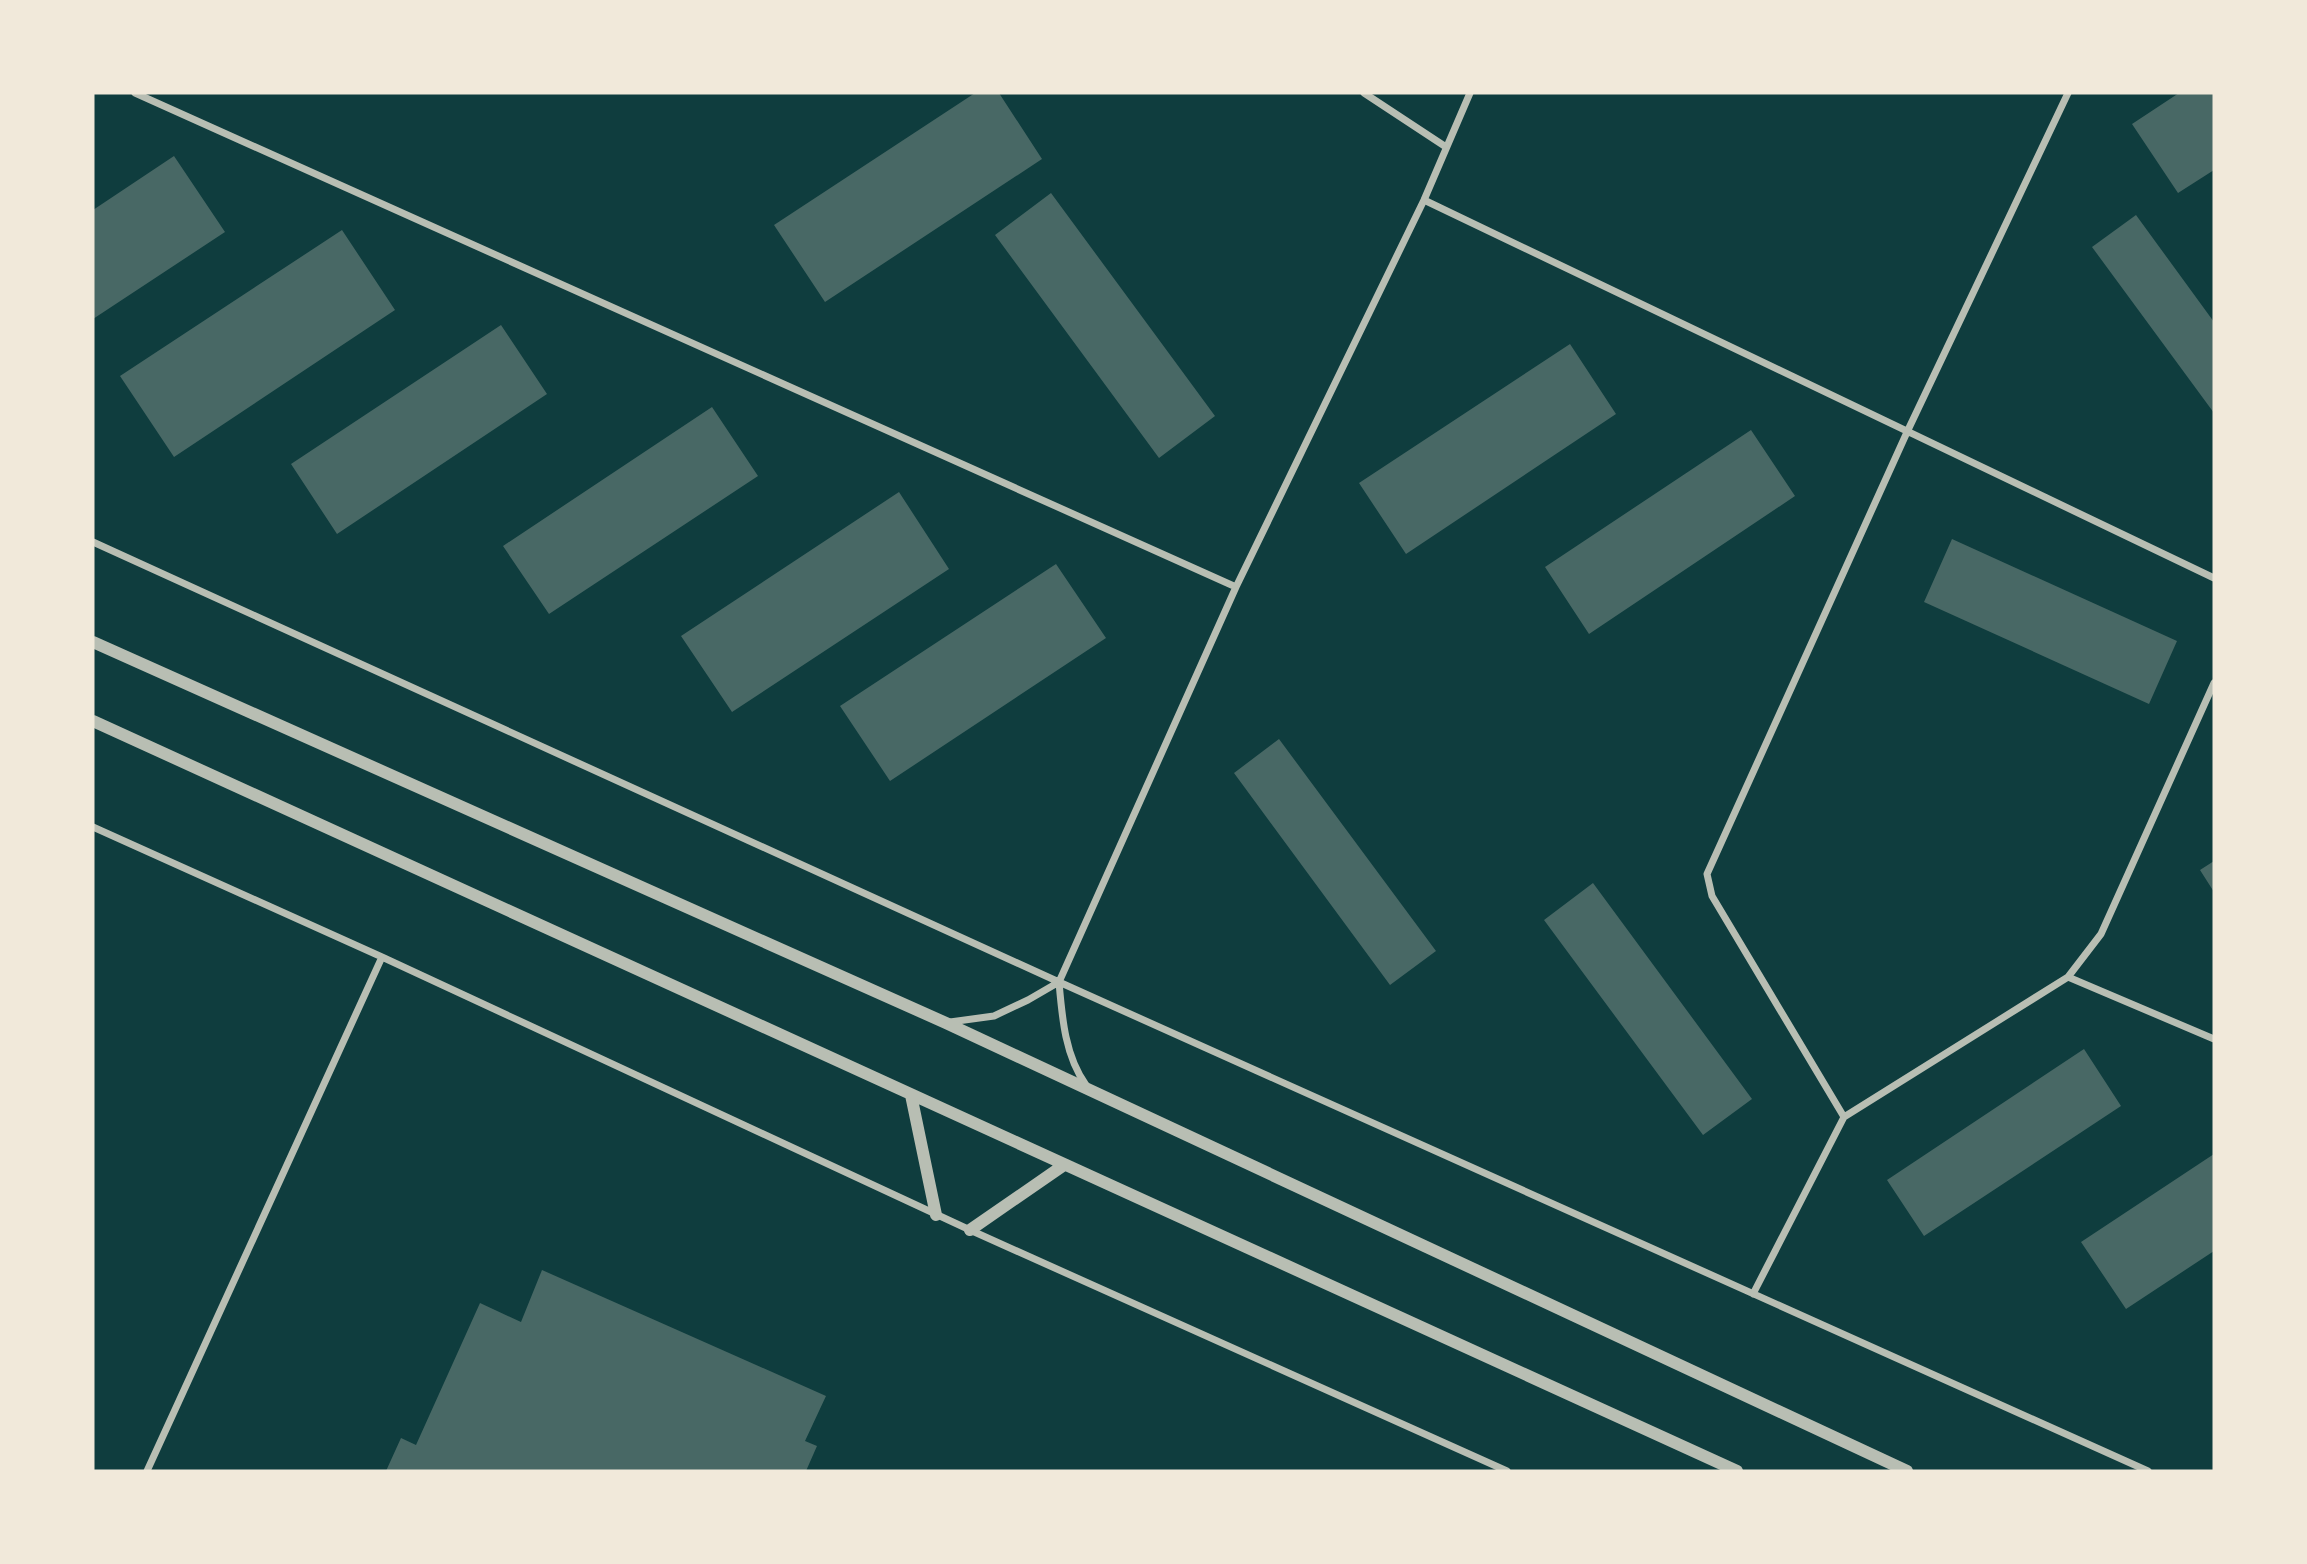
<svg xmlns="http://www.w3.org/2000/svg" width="2307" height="1564" font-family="Karla,sans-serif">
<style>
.building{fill:#486865}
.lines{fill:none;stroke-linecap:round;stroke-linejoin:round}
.minor{stroke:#b8beb3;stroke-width:7}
.tertiary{stroke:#b8beb3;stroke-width:12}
</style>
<rect width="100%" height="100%" fill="#0f3d3e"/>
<path class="building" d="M975,93H999L1042,159L825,302L774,225Z
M2179,93H2214V170L2178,193L2132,124Z
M174,156L225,232L93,319V210Z
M1051,193L1215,416L1159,458L995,235Z
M2136,215L2214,322V413L2092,247Z
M342,230L395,310L174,457L120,376Z
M501,325L547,394L337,534L291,464Z
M1570,344L1616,414L1406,554L1359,483Z
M712,407L758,476L549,614L503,546Z
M1751,430L1795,496L1589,634L1545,567Z
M899,492L949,569L732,712L681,636Z
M1952,539L2177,641L2149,704L1924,602Z
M1056,564L1106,638L890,781L840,706Z
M1279,739L1436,951L1390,985L1234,773Z
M2214,861V892L2200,870Z
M1593,883L1752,1099L1703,1135L1544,920Z
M2084,1049L2121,1106L1924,1236L1887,1180Z
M2214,1154V1251L2126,1309L2081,1242Z
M542,1270L826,1396L805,1441L817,1446L806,1471H386L401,1438L416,1445L480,1303L521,1322Z"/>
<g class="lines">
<path class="minor" d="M135,93L1236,587
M1364,93L1446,147
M1424,200L2214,578
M93,542L1059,982L2148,1471
M93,827L382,957L970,1230L1507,1471
M2068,977L2214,1039
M950,1022L994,1016L1028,1000L1059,982
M1086,1085C1065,1056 1062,1017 1059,982L1236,587L1424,200L1470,93
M1844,1117L2068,977L2101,934L2214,683
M1753,1294L1844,1117L1712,896L1707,874L1908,430L2068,93
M147,1471L382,957"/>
<path class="tertiary" d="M93,642L946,1023L1907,1471
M93,721L1737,1471
M911,1095L936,1215
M970,1230L1064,1165"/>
</g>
<rect width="2307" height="1564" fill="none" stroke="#f1e9da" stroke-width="189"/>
</svg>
